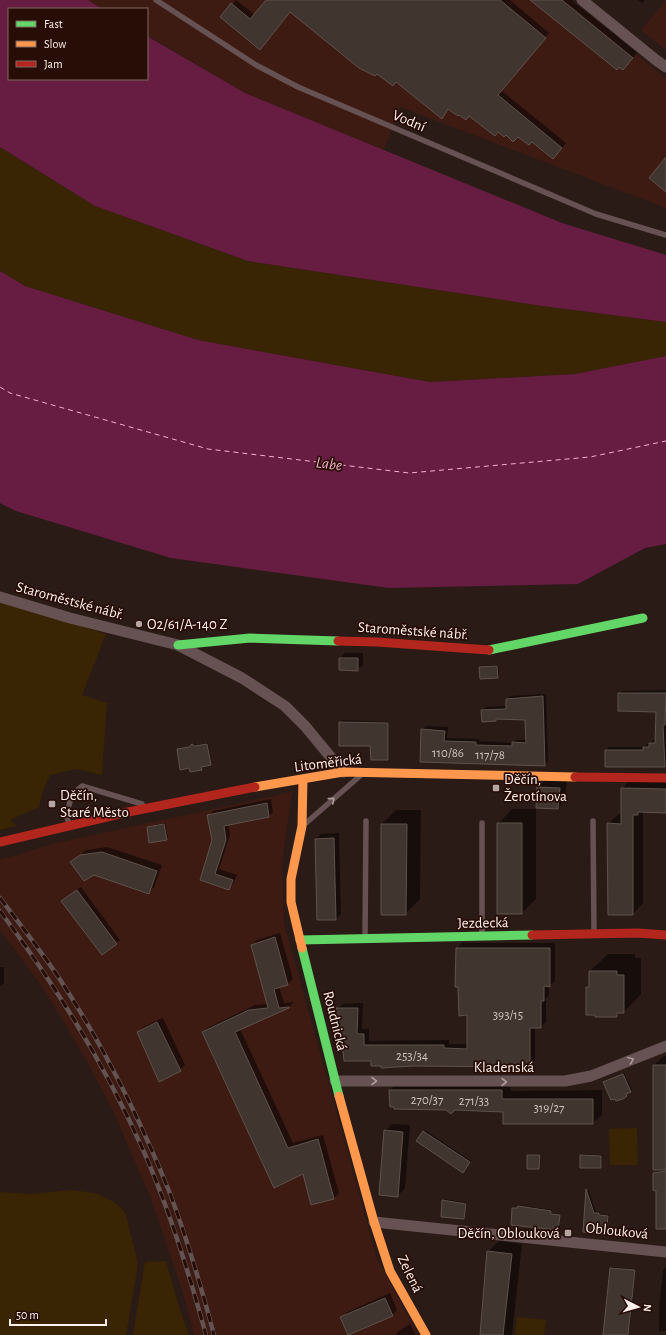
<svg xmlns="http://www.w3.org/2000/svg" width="666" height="1335" font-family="'Alegreya Sans',sans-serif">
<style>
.built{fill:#3d1b13}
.green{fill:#392403}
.water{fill:#661d41}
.shadow{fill:#0007}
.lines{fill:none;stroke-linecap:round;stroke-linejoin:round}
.ferry{stroke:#f5afcc;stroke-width:1;stroke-dasharray:5 4;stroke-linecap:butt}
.building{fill:#41352f;stroke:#5f524b}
.lane{stroke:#665252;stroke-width:5.5}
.street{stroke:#665252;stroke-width:11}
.fast{stroke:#63d668;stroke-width:9}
.slow{stroke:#ff974d;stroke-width:9}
.jam{stroke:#b3261e;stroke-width:9}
.rail-casing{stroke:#625251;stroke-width:4.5}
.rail{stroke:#280c06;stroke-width:3;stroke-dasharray:9;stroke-linecap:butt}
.oneway{stroke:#aa9a98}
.poi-dot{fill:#b4a6a2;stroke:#280c06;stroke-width:1.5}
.labels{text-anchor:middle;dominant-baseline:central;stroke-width:3.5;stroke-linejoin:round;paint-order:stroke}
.number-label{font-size:13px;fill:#cfc2be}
.street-label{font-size:15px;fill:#fef1ed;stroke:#280c06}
.poi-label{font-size:15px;fill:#fef1ed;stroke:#280c06;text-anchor:start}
.water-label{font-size:16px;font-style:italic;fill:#f5afcc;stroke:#280c06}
</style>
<rect width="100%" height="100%" fill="#2b1b16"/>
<path class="built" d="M88,0H570L666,79V208L400,107L384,150L245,93L147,35V9H102Z
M666,0V50L641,30Z
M292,792L282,864L284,923L376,1256L418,1335H194L182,1290L151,1199L114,1113L91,1069L68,1029L43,988L0,930V860L52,844Z"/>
<path class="green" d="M0,147L95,206L248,261L542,306L666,322V356L575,374L430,382L198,340L25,286L0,271Z
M0,600L106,634L82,695L107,703L102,775L77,769L50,775L43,790L39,807L10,820L17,826L0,830Z
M637,1128L638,1165H610L609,1129Z
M71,1190L95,1193L114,1202L121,1208L126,1215L138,1264L126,1335H0V1192L30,1194Z
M166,1261L180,1310L189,1335H133L145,1262Z
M517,1317L546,1320L544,1335H515Z"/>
<path class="water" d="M0,0H88L102,9H9V79H147V36L245,93L562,223L666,255V322L542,306L248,261L95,206L0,147Z
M0,271L25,286L198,340L430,382L575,374L666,356V544L645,548L578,584L389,588L171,558L16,511L0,503Z"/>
<path class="shadow" d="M236,0L255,15L267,0H510L549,33L502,91L566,143L557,154L518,136L506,134L498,132L470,115L449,108L442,117L397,81L290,11L264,44L221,17Z
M532,0H571L637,53L627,65Z
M638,0H645L642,3Z
M345,653H363V665L357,670L340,658Z
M498,665L499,676L497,677L480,668L482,666Z
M666,690V766H606V750L609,747H644L647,744H650L653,740H656L657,711L619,694L622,691Z
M546,694L548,762L545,765L421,761L422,730L426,726L448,727L447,738L479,739V741L513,743L516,740H527L526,719L498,718L496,720L483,721L482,710L486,707L507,706V699L510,696Z
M342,720L389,722V758L388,759L371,745H340V722Z
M194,743L197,745L208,743L211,763L210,764L203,765L201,769L190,767L178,749L179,748L192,746Z
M633,778L666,779V812L643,811V903L633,914L608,824L619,814H622V788Z
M545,780L567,781L565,800L558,808L538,787Z
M271,799L273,812L269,816L228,824L230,835L219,869L237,875L233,884L229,889L201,880L213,840L208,816L213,811Z
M512,809H536V899L522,913L498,824Z
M396,810H421L420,899L405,914L382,824Z
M165,823L168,838L166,839L148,828L149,826Z
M339,833L341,914L336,919L316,839L321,834Z
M107,847L162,865L154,887L149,892L72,862L86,850Z
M81,887L120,940L102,954L62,901Z
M280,933L293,979L288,984L279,987L284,1003L294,1002L289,1007L240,1029L293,1143L323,1135L339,1193L334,1198L312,1204L303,1173L203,1032L209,1027L255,1005L268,1004L252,945L257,940Z
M462,943H555V981L549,986V995L546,998V1022L541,1027H535V1061L530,1066L372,1060L343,1034L337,1009L343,1004L363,1003L362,1029H369V1041L449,1040V1044H468V1014L457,948Z
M608,954H635V958H641V994L624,1012H621L617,1016L596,1014L587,987L590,985V971Z
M0,967H4V983L0,986Z
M163,1018L185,1065L180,1070L138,1032L143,1027Z
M664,1056H666V1228L654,1174L659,1169L654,1065Z
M624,1073L632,1090L627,1093L626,1095L606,1081Z
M399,1081L510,1082L511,1091L602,1090V1115L593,1123L504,1111L446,1109L390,1090Z
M392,1124L410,1125L405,1188L398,1196L385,1131Z
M425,1130L471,1161L465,1170L424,1132Z
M529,1154H541L540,1167L539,1168L528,1156Z
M583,1154L602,1155V1166L600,1167L581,1156Z
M588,1189L596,1212H600V1214L609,1215L607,1232L606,1234L584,1232Z
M445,1199L467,1203L465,1217L464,1218L443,1201Z
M520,1205L552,1210V1213L560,1214L559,1227L557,1229L513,1208L514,1207H518Z
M499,1241L522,1244L512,1335H481L488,1252Z
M613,1267L636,1269L629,1335H604L611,1268Z
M666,1267V1331H659V1308L663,1270Z
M390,1293L397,1310L392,1315L342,1318L347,1312Z
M410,1324L416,1335H397L396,1333L399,1331Z"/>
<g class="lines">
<path class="ferry" d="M0,387L10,393L208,449L409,473L590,457L666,441"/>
</g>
<path class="building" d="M266,0H500L546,38L498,95L562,148L553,159L532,142L529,145L518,137L513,142L506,135L504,137L498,132L495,136L469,116L466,120L459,115L458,116L448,109L442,119L396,82L393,86L377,74L375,76L359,68L290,12L260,50L220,17L231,3L250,19Z
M530,0H562L633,58L623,70L619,67L617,70Z
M666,157V192L649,178Z
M339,658H358V671L339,670Z
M497,666L498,678L480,679L479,667Z
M618,693H666L665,725H663L665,767H605V750H643V747H649V743H655L656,712L618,711Z
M543,696L545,766L420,762L421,729L445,731L444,741L476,742V745L512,746V742L526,743L525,720L496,719V721L482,722L481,710L506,709V699Z
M339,722L388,723V760H371L370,746H339Z
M192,744L195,746L207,744L211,765L201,767L202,770L190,772L189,768L180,770L177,749L189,747Z
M537,787L560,788L558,809L536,808Z
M621,788L666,789V813L638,812V815H633V915H608L607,823L621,824Z
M267,803L269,817L224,826L226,840L215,874L233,880L229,890L200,880L212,840L207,815Z
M497,823H522V914H497Z
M164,824L167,840L149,843L147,827Z
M381,824H407L406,915H381Z
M334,838L336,920H317L315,839Z
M102,852L157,871L149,894L94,875L84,881L70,862L80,855Z
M77,890L117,944L102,955L61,901Z
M275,937L288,985L274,989L279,1008L289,1007V1008L235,1032L288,1148L318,1139L334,1199L311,1205L303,1174L274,1188L202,1032L249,1010L268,1008L251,945Z
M456,948H550V987L544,986V1001H541V1028H530V1067L413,1066L381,1068V1066H371V1061H344L343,1051H342V1035H337L336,1008H358L357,1034H364V1045H444V1048L467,1049V1015L459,1016L458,987H455Z
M589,971H617V975H624V1013H617V1017H595V1015H586V987H589Z
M157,1022L181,1071L159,1082L137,1032Z
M653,1065H666V1170H653Z
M623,1074L631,1092L626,1094L627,1096L623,1099L616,1101L615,1099L611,1100L603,1082Z
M389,1090H502V1099H593V1124H503V1112L455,1110L451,1114L446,1110L394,1109V1107H390Z
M384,1130L403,1132L398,1197L379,1195Z
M423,1131L470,1162L463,1173L416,1141Z
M527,1155H540L539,1169H527Z
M580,1155L601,1156V1168H580Z
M666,1171V1229H656V1191L653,1190V1173Z
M586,1189L594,1213H599V1215L608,1216L606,1235L583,1232Z
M442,1200L466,1204L464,1219L441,1217Z
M518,1206L551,1211V1214L560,1215L558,1230L511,1225L512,1208H517Z
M487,1251L512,1254L503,1335H480Z
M610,1268L635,1270L628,1335H603Z
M385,1298L393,1316L348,1335L340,1317Z"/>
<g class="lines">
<path class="lane" d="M156,0L256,65L298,87L596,214L666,235
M593,821L594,932
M69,823L66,815L72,795L82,786L142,804
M306,823L361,775
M482,823V934
M365,938L366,821"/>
<path class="street" d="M582,0L656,60L666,67
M0,597L70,618L178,645L242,678L285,706L305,726L343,772
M335,1081H565L591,1076L666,1046
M374,1222L666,1252"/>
<path class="fast" d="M178,645L250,638L338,641
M489,650L643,618
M300,940L532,935
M302,948L339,1096"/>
<path class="slow" d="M255,787L343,772L575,777
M302,948L291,902V879L302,826L303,779
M339,1096L374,1222L390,1271L426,1335"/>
<path class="jam" d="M338,641L377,642L489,650
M575,777L666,778
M0,842L128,812L255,787
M532,935L638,933L666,935"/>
<g class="rail-casing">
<path id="rail" d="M0,898C20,924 41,951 59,978C103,1045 139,1117 169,1191C187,1238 201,1286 214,1335
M0,911C56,986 106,1066 144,1152C170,1211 189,1273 206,1335"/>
</g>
<use href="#rail" class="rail"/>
</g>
<defs><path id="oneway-chevron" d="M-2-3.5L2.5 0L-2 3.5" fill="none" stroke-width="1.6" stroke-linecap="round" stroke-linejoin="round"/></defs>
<g class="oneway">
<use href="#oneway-chevron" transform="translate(332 800) rotate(-40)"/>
<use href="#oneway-chevron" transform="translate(631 1060) rotate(-22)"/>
<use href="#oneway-chevron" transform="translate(374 1081)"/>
<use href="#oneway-chevron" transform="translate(504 1082)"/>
</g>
<g class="poi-dot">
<circle cx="139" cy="624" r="4"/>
<rect x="492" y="784" width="8" height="8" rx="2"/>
<rect x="48" y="800" width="8" height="8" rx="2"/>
<rect x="564" y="1229" width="8" height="8" rx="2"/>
</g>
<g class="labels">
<g class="number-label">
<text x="448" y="753">110/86</text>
<text x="490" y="755">117/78</text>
<text x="508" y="1015">393/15</text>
<text x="412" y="1056">253/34</text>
<text x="427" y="1100">270/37</text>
<text x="474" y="1101">271/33</text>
<text x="549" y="1108">319/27</text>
</g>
<g class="street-label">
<text transform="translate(409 121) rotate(23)">Vodní</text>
<text transform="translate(70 601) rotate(15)">Staroměstské nábř.</text>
<text transform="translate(413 631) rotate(4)">Staroměstské nábř.</text>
<text transform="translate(328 763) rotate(-7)">Litoměřická</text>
<text transform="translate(483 923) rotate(-1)">Jezdecká</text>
<text transform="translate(335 1021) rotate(76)">Roudnická</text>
<text x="504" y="1067">Kladenská</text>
<text transform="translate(617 1231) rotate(6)">Oblouková</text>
<text transform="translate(410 1274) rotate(64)">Zelená</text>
</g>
<g class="poi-label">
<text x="147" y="624">O2/61/A-140 Z</text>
<text x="504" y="779">Děčín,<tspan x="504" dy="17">Žerotínova</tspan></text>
<text x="60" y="795">Děčín,<tspan x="60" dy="17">Staré Město</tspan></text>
<text x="560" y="1233" text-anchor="end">Děčín, Oblouková</text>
</g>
<g class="water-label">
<text transform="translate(329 464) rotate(7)">Labe</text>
</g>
</g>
<rect x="8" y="8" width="140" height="72" fill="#280c06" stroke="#7e6862"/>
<rect x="16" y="21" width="20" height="6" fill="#63d668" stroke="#7e6862"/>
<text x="44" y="28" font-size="12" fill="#fef1ed">Fast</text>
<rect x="16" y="41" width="20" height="6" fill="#ff974d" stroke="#7e6862"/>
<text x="44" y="48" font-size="12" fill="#fef1ed">Slow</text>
<rect x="16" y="61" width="20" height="6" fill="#b3261e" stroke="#7e6862"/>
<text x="44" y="68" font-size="12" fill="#fef1ed">Jam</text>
<g transform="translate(638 1307) rotate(96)" stroke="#280c06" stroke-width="3" paint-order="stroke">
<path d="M0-3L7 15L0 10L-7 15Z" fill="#fef1ed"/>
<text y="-6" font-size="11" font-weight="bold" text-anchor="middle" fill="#fef1ed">N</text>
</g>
<path d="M10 1319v6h96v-6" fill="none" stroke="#fef1ed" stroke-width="2"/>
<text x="16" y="1319" font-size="12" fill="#fef1ed" stroke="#280c06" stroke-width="3" paint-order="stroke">50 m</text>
</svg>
